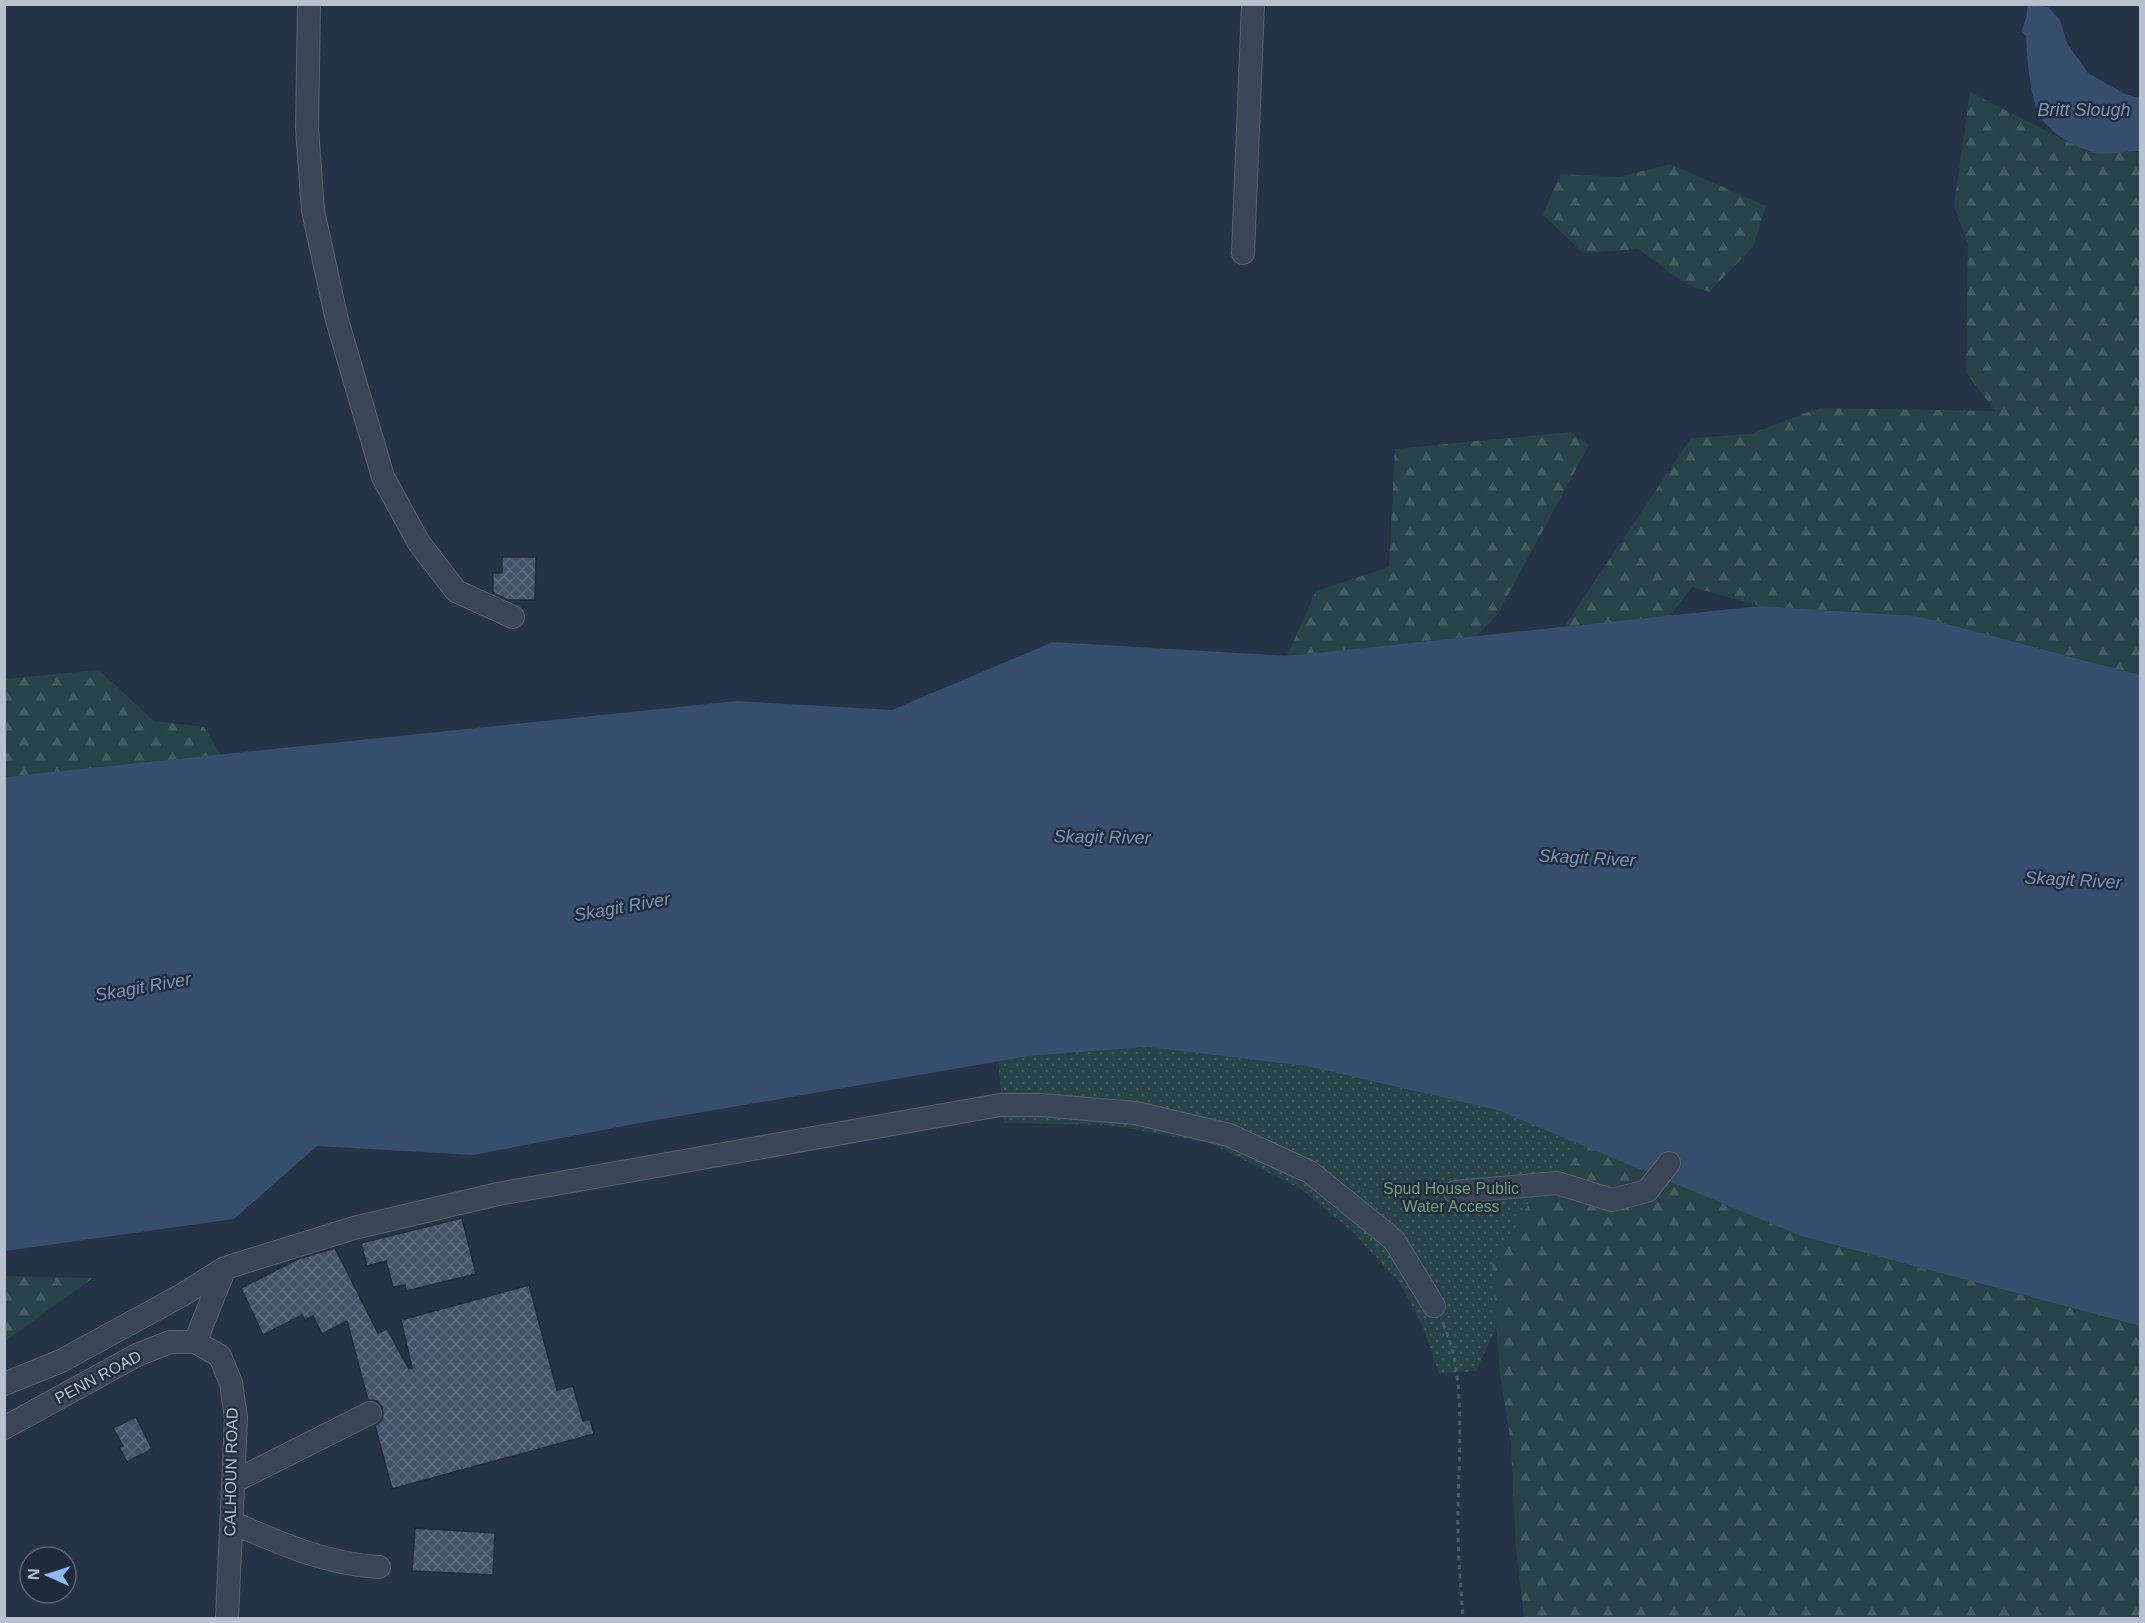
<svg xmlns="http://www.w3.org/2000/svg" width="2145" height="1623" font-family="Helvetica,sans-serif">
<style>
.green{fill:url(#green-dots)}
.forest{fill:url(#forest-firs)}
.water{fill:#384e6e}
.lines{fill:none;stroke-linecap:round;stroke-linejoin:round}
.stream{stroke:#384e6e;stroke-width:5}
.building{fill:url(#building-cross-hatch);stroke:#212c3d;stroke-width:1.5}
.minor-casing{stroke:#596372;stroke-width:24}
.path{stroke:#466062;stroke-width:3;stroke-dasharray:4.5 4.5;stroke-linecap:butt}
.minor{stroke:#3a4555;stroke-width:22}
.labels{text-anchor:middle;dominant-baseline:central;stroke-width:4.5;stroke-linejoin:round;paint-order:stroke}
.park-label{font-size:16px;fill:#6da179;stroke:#1f2a3b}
.street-label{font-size:16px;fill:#b8c1ce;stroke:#1f2a3b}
.water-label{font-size:18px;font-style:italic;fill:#7d96b8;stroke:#1f2a3b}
</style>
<defs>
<pattern id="green-dots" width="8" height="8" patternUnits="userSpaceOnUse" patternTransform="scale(1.5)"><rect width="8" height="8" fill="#274347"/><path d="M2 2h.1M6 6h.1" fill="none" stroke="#445c60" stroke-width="1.8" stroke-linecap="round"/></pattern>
<pattern id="forest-firs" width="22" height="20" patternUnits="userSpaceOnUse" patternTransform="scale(1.5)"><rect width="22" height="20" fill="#274347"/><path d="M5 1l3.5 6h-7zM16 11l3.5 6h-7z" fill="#445c60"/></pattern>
<pattern id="building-cross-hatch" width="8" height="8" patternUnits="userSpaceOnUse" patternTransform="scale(1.5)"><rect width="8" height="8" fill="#445368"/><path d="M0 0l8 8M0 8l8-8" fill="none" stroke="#5d6a7c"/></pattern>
</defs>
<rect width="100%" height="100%" fill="#253346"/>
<path class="green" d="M1147,1047L1306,1066L1497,1110L1580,1144L1476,1371L1439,1374L1423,1327L1400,1283L1351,1230L1299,1188L1210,1143L1109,1125L1004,1123L998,1062L1029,1056Z"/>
<path class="forest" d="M1970,92L2064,140L2096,153L2140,151V675L1917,616L1760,606L1692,587L1670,616L1564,627L1691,438L1750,434L1819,408L1995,411L1966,372L1968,244L1954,206Z
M1670,164L1766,206L1753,247L1709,292L1686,284L1638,249L1583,253L1543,215L1560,174L1618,177Z
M1570,432L1589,445L1497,615L1477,636L1287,656L1316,591L1389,567L1395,449Z
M99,670L154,721L204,727L221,755L5,777L4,679Z
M1580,1144L1801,1236L2140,1326V1618H1524L1516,1549L1511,1443L1500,1374L1492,1264L1548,1173Z
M5,1276L93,1278L5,1341Z"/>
<path class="water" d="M2028,5L2048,7L2060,20L2067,43L2088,73L2125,94L2140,98V151C2127,150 2107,156 2095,153C2075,147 2053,135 2041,118C2028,98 2023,27 2028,5Z
M1760,606L1917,616L2140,675V1326L1801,1236L1497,1110L1306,1066L1147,1047L1029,1056L645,1122L473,1155L317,1146L234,1219L5,1251L4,777L736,701L892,710L1053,642L1287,656Z"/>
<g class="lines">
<path class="stream" d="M2028,20L2024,31L2031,37"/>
</g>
<path class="building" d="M502,557H536L535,600H508L493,593V573H502Z
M462,1218L476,1274L406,1291L405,1285L393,1287L386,1261L367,1266L361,1243Z
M335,1248L378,1333L387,1329L409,1369L412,1368L401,1320L529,1285L557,1390L573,1386L583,1421L590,1419L594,1434L392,1489L375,1426L382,1420L383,1414L382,1407L377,1401L368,1400L347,1321L322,1334L313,1316L305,1320L302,1315L263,1335L241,1288L298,1259Z
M136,1417L152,1449L127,1462L119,1447L123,1446L113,1428Z
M415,1528L495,1533L493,1575L412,1571Z"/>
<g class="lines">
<g class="minor-casing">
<path id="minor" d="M309,4L307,128L313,211L337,320L383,477L419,543L456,591L513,617
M1243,253L1253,4
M1455,1192L1557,1183L1612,1200L1647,1191L1669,1163
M195,1342L225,1268L354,1228L498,1194L1000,1105H1040L1136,1113L1229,1135L1310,1172L1394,1240L1434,1306
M195,1342L220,1356L231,1383L236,1418L227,1618
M4,1384L61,1361L182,1295L225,1268
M4,1428L137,1355L170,1342H195
M233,1482L370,1413
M231,1522C279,1543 326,1564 379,1567"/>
</g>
<path class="path" d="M1443,1324C1469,1376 1457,1469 1458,1527C1458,1558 1461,1588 1463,1618"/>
<use href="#minor" class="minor"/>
</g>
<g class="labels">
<g class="park-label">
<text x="1451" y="1188">Spud House Public<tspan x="1451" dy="18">Water Access</tspan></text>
</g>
<g class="street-label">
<text transform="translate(98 1377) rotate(-28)">PENN ROAD</text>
<text transform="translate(231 1472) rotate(-89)">CALHOUN ROAD</text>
</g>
<g class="water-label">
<text x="2084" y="110">Britt Slough</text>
<text transform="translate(1102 837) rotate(1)">Skagit River</text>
<text transform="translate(1587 858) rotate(3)">Skagit River</text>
<text transform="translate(2073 880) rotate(3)">Skagit River</text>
<text transform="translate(622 907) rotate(-10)">Skagit River</text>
<text transform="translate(143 987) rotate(-10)">Skagit River</text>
</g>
</g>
<rect width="2145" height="1623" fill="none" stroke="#b8c1ce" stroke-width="12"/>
<g transform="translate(48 1575) rotate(273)"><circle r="28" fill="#1f2a3b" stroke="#5c6676" stroke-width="1.5"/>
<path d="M0-4.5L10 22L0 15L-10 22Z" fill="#8cb9ff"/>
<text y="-9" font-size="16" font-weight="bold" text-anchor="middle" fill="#b8c1ce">N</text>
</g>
</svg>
